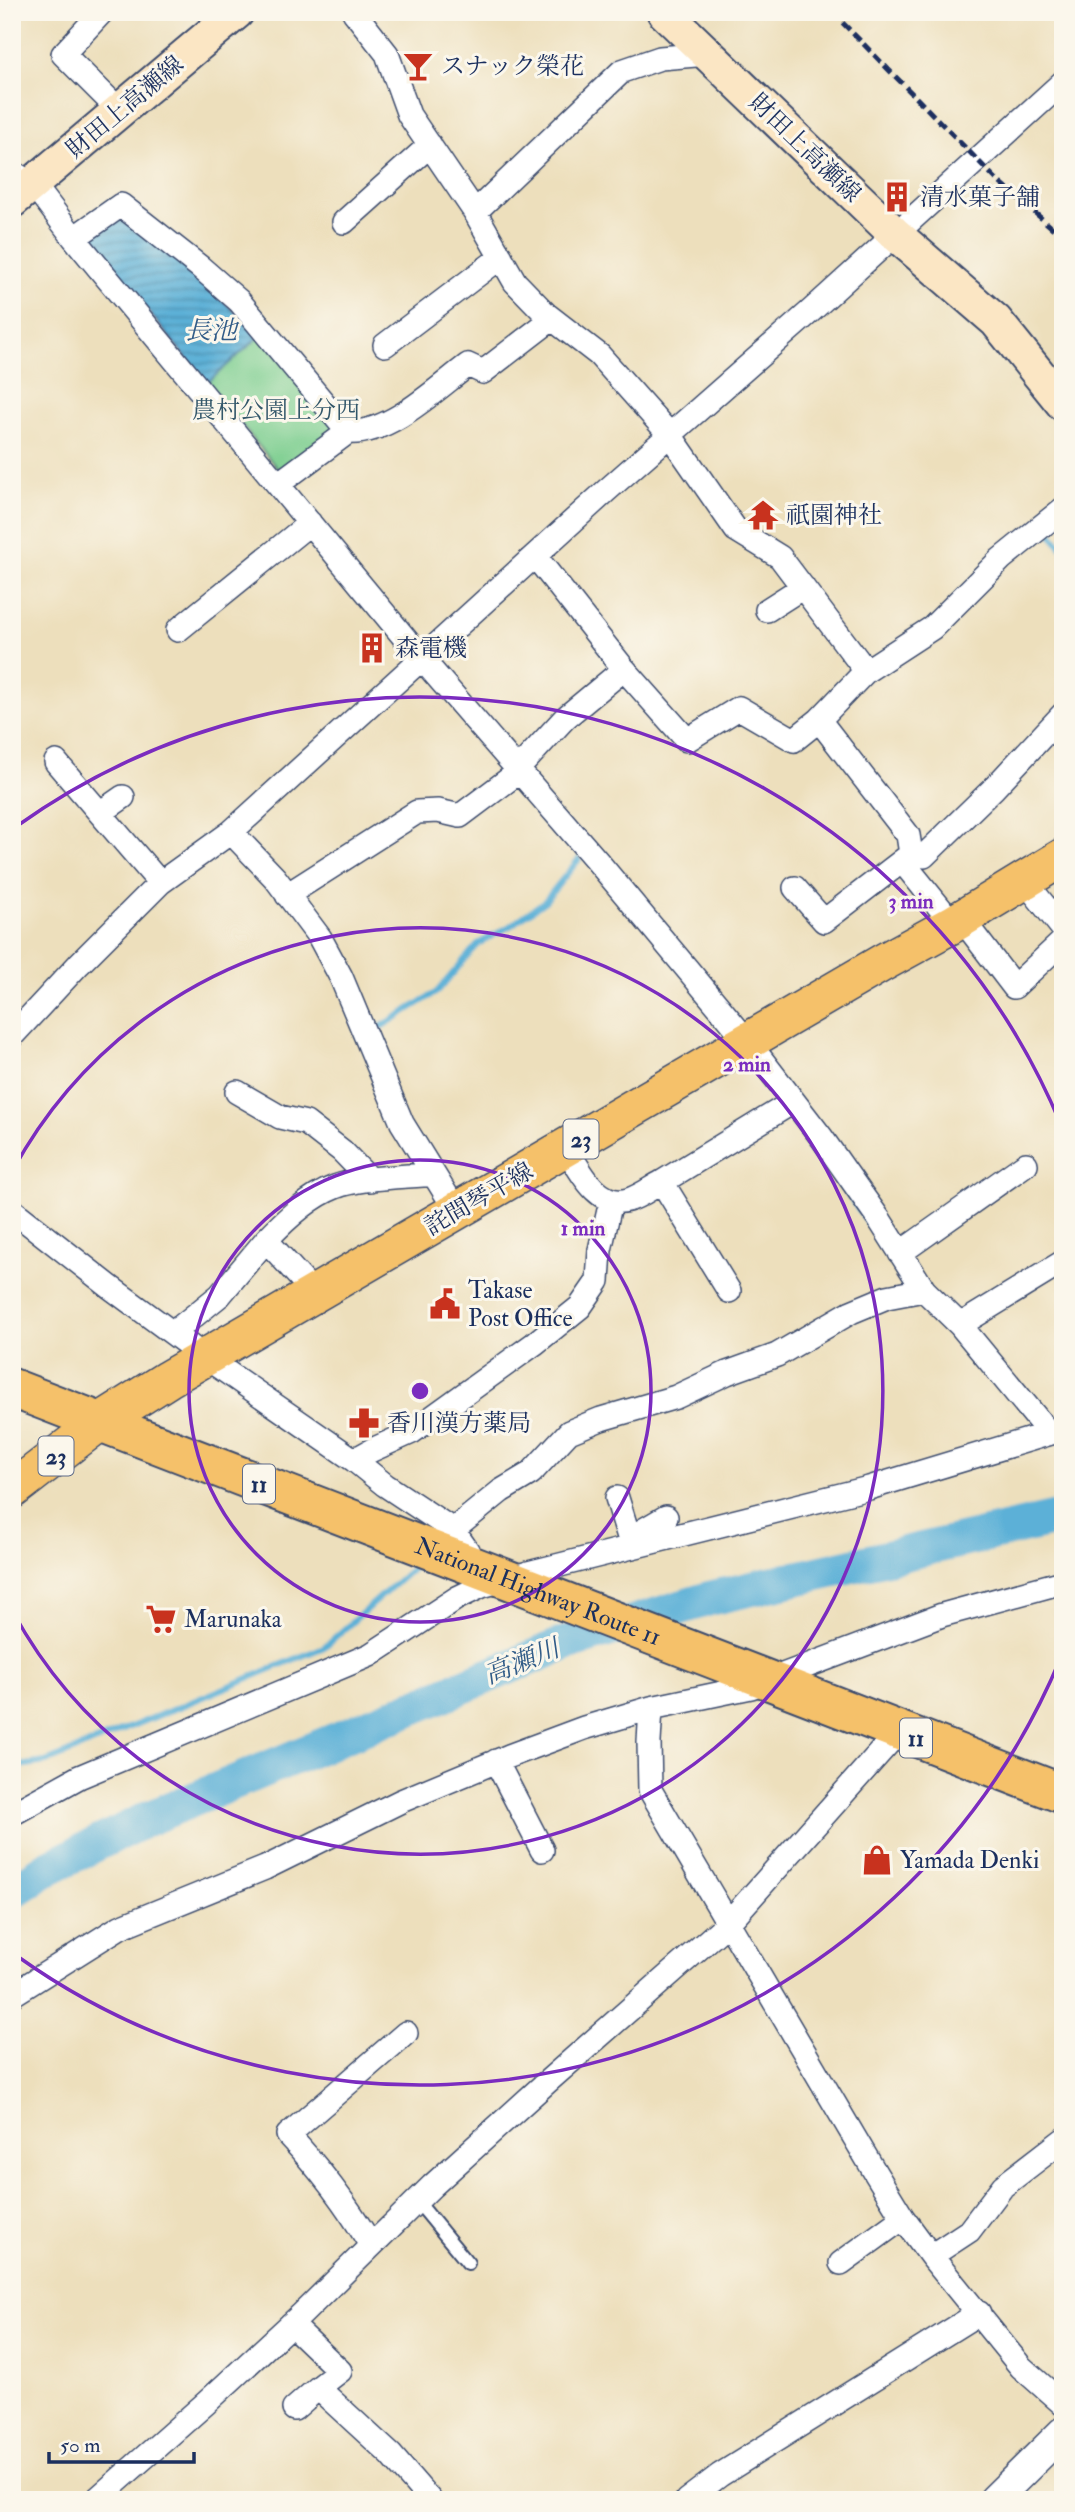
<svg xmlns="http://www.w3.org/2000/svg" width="1075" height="2512" font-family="'IM FELL Double Pica','Noto Serif JP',serif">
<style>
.park{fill:#7cce8f;stroke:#4c7e76;stroke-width:2}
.water{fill:url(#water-rules);stroke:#3b709a;stroke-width:2}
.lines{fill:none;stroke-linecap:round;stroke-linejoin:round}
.stream{stroke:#5bb0d7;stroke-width:6}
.river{stroke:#5bb0d7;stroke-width:35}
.service-casing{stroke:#3a496c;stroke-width:16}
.minor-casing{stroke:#3a496c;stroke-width:26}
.tertiary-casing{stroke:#3a496c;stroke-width:33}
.secondary-casing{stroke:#3a496c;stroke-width:37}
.primary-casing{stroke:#3a496c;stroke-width:40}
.trunk-casing{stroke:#3a496c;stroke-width:42}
.service{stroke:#fff;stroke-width:12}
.minor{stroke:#fff;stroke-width:23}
.tertiary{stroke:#fff;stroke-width:30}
.secondary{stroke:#fbe6c4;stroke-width:33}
.primary{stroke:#f5c16b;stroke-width:37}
.trunk{stroke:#f5c16b;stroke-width:38}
.rail{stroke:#1b2f5e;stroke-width:5;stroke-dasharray:10 5;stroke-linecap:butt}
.ring{fill:none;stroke:#7b2cbf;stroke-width:3.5}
.labels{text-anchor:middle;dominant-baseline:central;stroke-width:6;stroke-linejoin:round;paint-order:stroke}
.shield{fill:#fbf7ec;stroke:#5e6b89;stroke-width:2}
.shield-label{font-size:23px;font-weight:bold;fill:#1b2f5e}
.poi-label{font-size:24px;fill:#1b2f5e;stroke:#fbf7ec;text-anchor:start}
.street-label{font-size:24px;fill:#1b2f5e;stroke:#fbf7ec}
.park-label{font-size:24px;fill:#33576a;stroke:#fbf7ec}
.water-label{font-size:26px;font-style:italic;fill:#315c88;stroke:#fbf7ec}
.centre{fill:#7b2cbf;stroke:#fbf7ec;stroke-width:3.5}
.ring-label{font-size:21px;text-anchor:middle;font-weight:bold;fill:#7b2cbf;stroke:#fbf7ec;stroke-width:6;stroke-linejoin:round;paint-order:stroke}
</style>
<defs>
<pattern id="water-rules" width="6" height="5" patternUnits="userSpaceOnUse" patternTransform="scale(1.75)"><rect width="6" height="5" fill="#5bb0d7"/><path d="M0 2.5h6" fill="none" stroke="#4a90b2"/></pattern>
</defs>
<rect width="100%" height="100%" fill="#fbf7ec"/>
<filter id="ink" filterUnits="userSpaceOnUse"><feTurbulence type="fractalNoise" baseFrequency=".0143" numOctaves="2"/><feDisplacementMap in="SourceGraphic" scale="14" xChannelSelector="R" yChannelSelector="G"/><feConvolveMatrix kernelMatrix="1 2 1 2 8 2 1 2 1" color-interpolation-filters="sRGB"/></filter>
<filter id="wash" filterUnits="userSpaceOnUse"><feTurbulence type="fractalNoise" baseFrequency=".00686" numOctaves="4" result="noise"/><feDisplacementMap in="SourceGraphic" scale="28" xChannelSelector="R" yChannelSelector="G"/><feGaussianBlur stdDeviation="1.57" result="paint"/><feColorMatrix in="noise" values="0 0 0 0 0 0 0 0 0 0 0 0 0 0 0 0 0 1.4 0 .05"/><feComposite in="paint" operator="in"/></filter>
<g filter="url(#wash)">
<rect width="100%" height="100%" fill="#eddfbc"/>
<path class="park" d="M261,335L339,428L281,473L207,383Z"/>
<path class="water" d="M123,211L261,335L207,383L87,237Z"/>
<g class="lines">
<path class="stream" d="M1050,532L1063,549
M376,1030L437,992L478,944L510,926L545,901L579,859
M840,1183L868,1223
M12,1767L46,1762L324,1647L423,1559"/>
<path class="river" d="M12,1892L48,1868L147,1819L564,1644L711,1598L1063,1517"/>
</g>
</g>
<g filter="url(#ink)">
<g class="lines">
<g class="service-casing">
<path id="service" d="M417,2201L468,2263"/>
</g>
<g class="minor-casing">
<path id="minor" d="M102,12L63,54L120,111
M354,12L387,54L409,115L475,212L515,282L546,314L599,355L670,435L736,530L780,557L866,671
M12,172L34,185L74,238L422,659L598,862L748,1042L822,1138L879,1219L924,1290L960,1325L1049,1433
M475,212L622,71L660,58L708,54
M344,222L430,145
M74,238L121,205L200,267L239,301L348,432
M385,345L501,257
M278,484L348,432C389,435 436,389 468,365L483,372L552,319
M535,556L624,669L687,740L739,708L794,740L819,720
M767,610L803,587
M178,630L310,523
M56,762L160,883
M518,769L565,718L624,669
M100,813L123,797
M231,832L275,878L320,938L341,977L402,1123L457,1212
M911,854L924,856L994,788L1063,714
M1024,880L1063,929
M795,888L824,921L902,861
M287,895L417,812L438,811L460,816L520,771
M962,919L1014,987L1063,941
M953,924L902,861L911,854L908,835L819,720L866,671L932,628L1001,559L1063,509
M12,1036L79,964L160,883L231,832L606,491L812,310L1063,82
M237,1092L280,1117L306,1123L342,1151L370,1180
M566,1148C579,1168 597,1209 628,1200C639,1197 651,1188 662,1182L729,1291
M662,1182L793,1102
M12,1210L110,1287L205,1357L354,1460L385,1485L453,1530L467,1550L475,1567
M266,1240C285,1220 309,1197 335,1187C361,1177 405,1177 433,1174
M900,1253L1026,1164
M960,1325L1063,1262
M173,1333L220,1295L266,1240L314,1293
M354,1460L372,1450L412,1432L534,1344L580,1307L598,1281L600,1250L611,1201
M617,1498L632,1547
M453,1530L501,1491L531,1473L569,1432L601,1419L676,1397L727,1373L777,1355L851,1312L887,1297L924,1290
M630,1538L666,1517
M651,1708L649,1742L650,1790L876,2174L903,2218L931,2256L1021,2367L1063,2404
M496,1761L542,1850
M12,1814L79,1777L370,1655L457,1598L482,1586L528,1573L869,1488L1061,1430
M12,1995L120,1927L265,1868L401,1801L509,1756L584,1728L651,1708L751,1687L942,1615L1063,1582
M371,2245C347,2205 321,2170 288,2135L406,2033
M931,2256L969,2231L1003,2186L1063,2140
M841,2263L903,2218
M291,2324L340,2371L318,2388L391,2455L430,2500
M294,2409L318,2388
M96,2500L206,2403L302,2314L432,2186L547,2082L729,1922L899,1731
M687,2500L720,2475L979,2313"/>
</g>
<g class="tertiary-casing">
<path id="tertiary" d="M994,2500L1063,2432"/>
</g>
<g class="secondary-casing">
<path id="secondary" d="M664,12L894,233L996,321L1063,404
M12,201L237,12"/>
</g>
<g class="primary-casing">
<path id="primary" d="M12,1490L100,1422L168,1379L882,963L953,924L1063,857"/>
</g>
<g class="trunk-casing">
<g id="trunk">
<path id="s1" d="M12,1388L1063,1794"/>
</g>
</g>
<use href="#service" class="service"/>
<use href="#minor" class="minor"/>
<use href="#tertiary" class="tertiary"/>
<use href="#secondary" class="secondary"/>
<use href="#primary" class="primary"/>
<use href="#trunk" class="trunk"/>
<path class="rail" d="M832,12L1000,183L1063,237"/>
</g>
</g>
<g class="ring">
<circle cx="420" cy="1391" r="231"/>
<path d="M13 1170A463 463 0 1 1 13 1612"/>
<path d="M1061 1657A694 694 0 0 1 17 1956M17 826A694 694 0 0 1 1061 1125"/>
</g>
<defs>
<g id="bar-bare" transform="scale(2.415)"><path d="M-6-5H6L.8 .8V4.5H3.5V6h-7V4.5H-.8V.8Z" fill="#c8321e" stroke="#fbf7ec" stroke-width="2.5" paint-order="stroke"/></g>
<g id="building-bare" transform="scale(2.415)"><path d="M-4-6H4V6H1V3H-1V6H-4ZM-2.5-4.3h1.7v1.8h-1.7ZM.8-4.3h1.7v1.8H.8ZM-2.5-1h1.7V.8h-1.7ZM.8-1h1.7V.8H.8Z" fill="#c8321e" stroke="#fbf7ec" stroke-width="2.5" paint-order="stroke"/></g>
<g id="temple-bare" transform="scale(2.415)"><path d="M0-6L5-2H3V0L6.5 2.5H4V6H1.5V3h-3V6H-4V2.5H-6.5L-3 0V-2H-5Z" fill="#c8321e" stroke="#fbf7ec" stroke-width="2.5" paint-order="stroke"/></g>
<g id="civic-bare" transform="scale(2.415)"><path d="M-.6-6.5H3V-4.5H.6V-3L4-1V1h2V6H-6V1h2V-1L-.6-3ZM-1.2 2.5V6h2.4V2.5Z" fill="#c8321e" stroke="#fbf7ec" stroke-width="2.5" paint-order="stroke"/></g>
<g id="pharmacy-bare" transform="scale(2.415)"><path d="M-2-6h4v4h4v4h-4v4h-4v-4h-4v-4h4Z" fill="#c8321e" stroke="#fbf7ec" stroke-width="2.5" paint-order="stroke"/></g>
<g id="supermarket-bare" transform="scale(2.415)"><path d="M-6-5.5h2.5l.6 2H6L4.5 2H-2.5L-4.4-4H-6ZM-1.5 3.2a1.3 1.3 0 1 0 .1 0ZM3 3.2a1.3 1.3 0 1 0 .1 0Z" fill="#c8321e" stroke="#fbf7ec" stroke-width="2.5" paint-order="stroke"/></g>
<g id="shop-bare" transform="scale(2.415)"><path d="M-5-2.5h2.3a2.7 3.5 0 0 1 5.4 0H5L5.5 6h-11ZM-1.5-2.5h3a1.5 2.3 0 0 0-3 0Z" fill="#c8321e" stroke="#fbf7ec" stroke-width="2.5" paint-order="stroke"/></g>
</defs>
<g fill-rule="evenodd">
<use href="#bar-bare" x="418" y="66"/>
<use href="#building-bare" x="897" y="197"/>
<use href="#temple-bare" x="763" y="515"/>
<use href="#building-bare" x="372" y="648"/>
<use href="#civic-bare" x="445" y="1304"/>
<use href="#pharmacy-bare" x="364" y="1423"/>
<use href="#supermarket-bare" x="161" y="1619"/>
<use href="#shop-bare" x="877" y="1860"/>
</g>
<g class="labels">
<g class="shield">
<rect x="563.5" y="1119.5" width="35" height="39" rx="5"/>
<rect x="38.5" y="1436.5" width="35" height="39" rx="5"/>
<rect x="243" y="1464.5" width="32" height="39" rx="5"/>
<rect x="900" y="1718.5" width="32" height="39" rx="5"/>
</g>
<g class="shield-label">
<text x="581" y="1139">23</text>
<text x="56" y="1456">23</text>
<text x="259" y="1484">11</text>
<text x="916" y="1738">11</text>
</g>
<g class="poi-label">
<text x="441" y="66">スナック榮花</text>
<text x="920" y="197">清水菓子舗</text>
<text x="786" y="515">祇園神社</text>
<text x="395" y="648">森電機</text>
<text x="468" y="1290">Takase<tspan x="468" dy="28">Post Office</tspan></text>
<text x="387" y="1423">香川漢方薬局</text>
<text x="184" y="1619">Marunaka</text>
<text x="900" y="1860">Yamada Denki</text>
</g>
<g class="street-label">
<text transform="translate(125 107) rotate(-40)">財田上高瀬線</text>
<text transform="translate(805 148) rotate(44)">財田上高瀬線</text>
<text transform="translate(479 1199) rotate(-30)">詫間琴平線</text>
<text stroke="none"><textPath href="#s1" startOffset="564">National Highway Route 11</textPath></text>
</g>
<g class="park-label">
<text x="276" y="410">農村公園上分西</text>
</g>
<g class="water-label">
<text x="211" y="331">長池</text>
<text transform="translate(522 1662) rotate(-22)">高瀬川</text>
</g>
</g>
<circle cx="420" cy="1391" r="10" class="centre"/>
<g class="ring-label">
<text x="911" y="908">3 min</text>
<text x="747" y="1071">2 min</text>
<text x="583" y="1235">1 min</text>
</g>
<rect width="1075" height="2512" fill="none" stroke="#fbf7ec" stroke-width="42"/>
<path d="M49 2452v10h145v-10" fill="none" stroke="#1b2f5e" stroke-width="3.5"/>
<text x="60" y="2452" font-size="21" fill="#1b2f5e" stroke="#fbf7ec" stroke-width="5" paint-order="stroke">50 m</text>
</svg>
